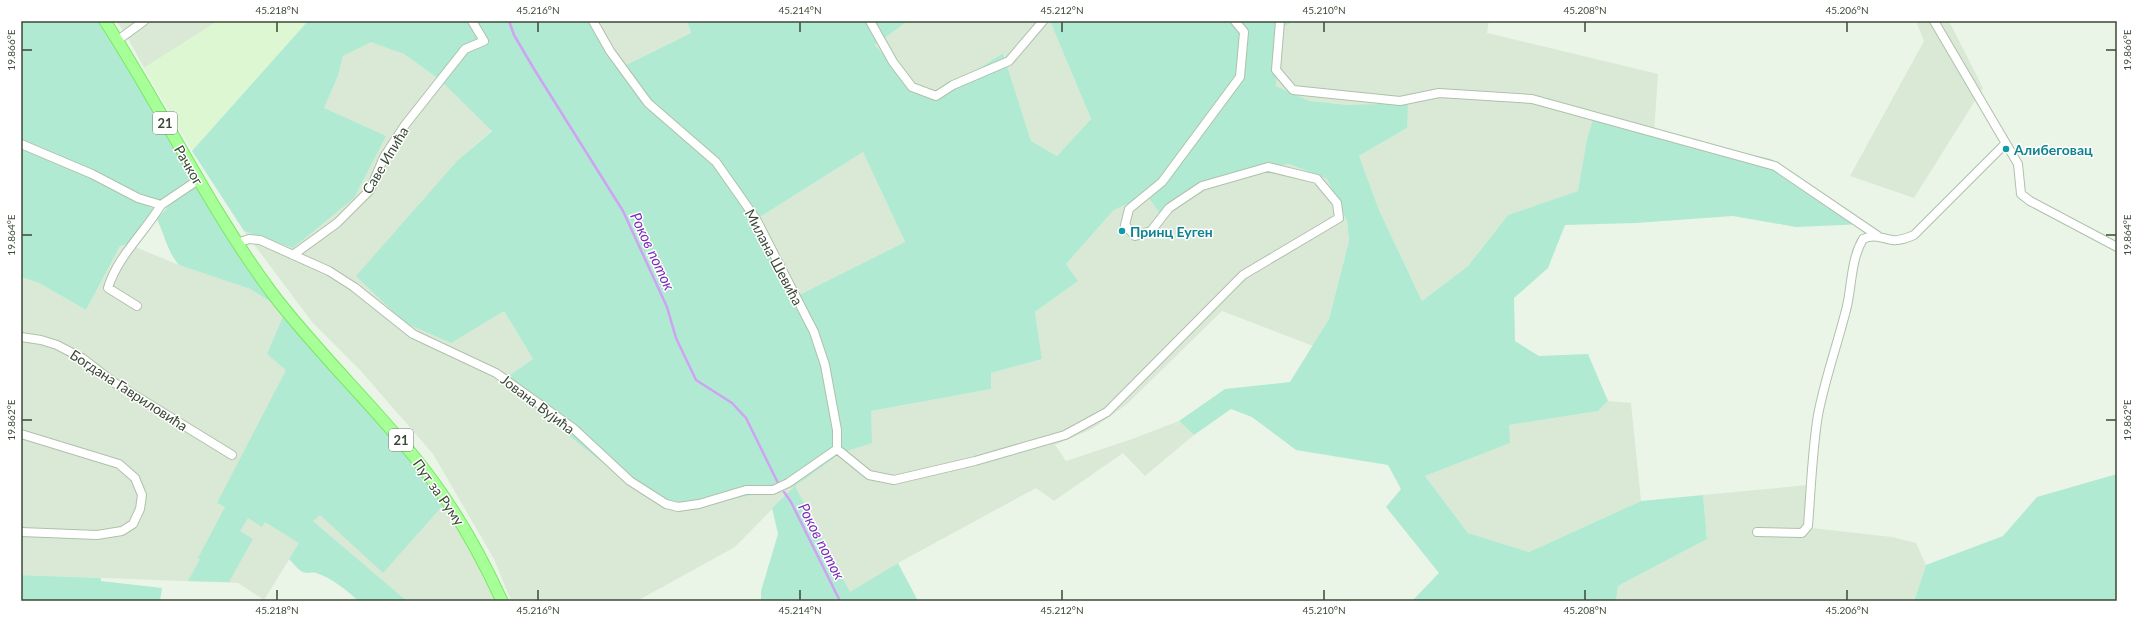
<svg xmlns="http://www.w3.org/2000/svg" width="2138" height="622" font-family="Lato,sans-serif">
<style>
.residential{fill:#dae9d6}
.commercial{fill:#ddf7d3}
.green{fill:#b0ead2;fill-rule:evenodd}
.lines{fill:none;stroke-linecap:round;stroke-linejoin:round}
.stream{stroke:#cfa3f3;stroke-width:2.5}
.minor-casing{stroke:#afc1aa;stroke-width:10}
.major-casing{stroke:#78e963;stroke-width:13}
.minor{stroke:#fff;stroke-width:8}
.major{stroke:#a6ff97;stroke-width:11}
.ticks{fill:none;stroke:#3b4936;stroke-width:1.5}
.culture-dot{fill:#0f9aa8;stroke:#fff;stroke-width:1.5}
.labels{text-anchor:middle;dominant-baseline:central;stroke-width:3;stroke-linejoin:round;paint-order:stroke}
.shield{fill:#fff;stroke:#768072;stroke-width:1}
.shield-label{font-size:13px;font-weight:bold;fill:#3b4936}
.culture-label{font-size:14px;font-weight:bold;fill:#0d838f;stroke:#fff;text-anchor:start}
.street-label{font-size:14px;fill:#3b4936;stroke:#fff}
.water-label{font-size:15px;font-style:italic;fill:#7b2bba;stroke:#fff}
.neatline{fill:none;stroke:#3b4936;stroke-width:1.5}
.ticks-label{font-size:10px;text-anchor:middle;fill:#3b4936}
</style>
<rect width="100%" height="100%" fill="#eaf5e8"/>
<path class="residential" d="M116,21H218L144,68L125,33Z
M590,21H687L691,33L618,69Z
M908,21H1050L1091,119L1057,156L1031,141L1003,53L932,98L914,91L875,45Z
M1294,21H1489L1487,33L1658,74L1654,134L1587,139L1579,191L1508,215L1468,266L1422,301L1379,210L1359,156L1407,128L1349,105L1310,101L1276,86L1281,27Z
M1916,21H1949L1983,88L1914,198L1850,176L1924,41Z
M371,41L404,54L440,80L492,130L458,160L504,311L533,359L501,381L614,472L871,411L990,389L991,373L1042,359L1035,312L1078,281L1066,264L1114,210L1147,195L1194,189L1234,175L1289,164L1327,179L1347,221L1349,241L1329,319L1313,346L1222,311L1126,405L1092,429L1055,445L1066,461L1135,438L1179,421L1194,435L1145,476L1123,453L1054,501L1036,488L898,563L850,593L794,487L735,547L637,601H511L494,559L433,454L360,370L312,322L244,231L293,248L324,108L338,76L343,56Z
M863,152L905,242L795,297L752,222Z
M128,244L179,265L250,289L281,308L445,503L498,601H407L313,521L264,600L238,583L21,575V277L39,283L86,310L120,246Z
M1608,401L1631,403L1641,501L1529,552L1468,533L1425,476L1509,443V425L1598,411Z
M1808,485L1812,528L1892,537L1916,543L1926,565L1914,601H1616L1618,586L1707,539L1703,495Z"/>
<path class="commercial" d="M218,21H308L192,151L144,68Z"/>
<path class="green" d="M21,21H100L194,178L158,204L21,140Z
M308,21H590L618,69L691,33L687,21H908L875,45L914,91L932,98L1003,53L1031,141L1057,156L1091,119L1050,21H1294L1281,28L1276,86L1310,101L1349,105L1408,103L1407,128L1359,156L1379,210L1422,301L1468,266L1508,215L1578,191L1587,139L1593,120L1771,159L1866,224L1796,227L1733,216L1636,223L1565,225L1548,268L1514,298L1515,341L1539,356L1588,354L1608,401L1598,411L1509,425L1510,443L1425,476L1468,533L1529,552L1641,501L1703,495L1707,539L1618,586L1616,601H1412L1439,573L1386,507L1401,489L1388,465L1296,450L1252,417L1231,409L1194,435L1179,421L1225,389L1290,382L1329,319L1349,241L1347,221L1327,179L1289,164L1234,175L1194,189L1161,215L1147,195L1114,210L1066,264L1078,281L1035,312L1042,359L991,373V389L871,411L872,443L841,453L795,486L850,592L898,563L918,601H761V591L778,534L772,508L794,487L711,503L664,504L614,472L501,381L533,359L504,311L451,343L405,323L356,276L458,160L492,131L440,80L404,54L371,42L343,56L338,76L324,108L386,136L354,198L293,248L244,231L192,151ZM863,152L905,242L795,297L752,222Z
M21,147L90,176L154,209L128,244L120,246L86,310L39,283L21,277Z
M198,185L281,308L250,289L179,265C168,253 164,234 157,219L172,202Z
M287,314L391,434L445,503L383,573L320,515L313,521L407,601H358C347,590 330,577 316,573C313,572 309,573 306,573C299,572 294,564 289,559L299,543L265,522L262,527L248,518L240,531L253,539L229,582L188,581L200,559L198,558L225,507L217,503L286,370L267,354L282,319Z
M2117,474V601H1914L1926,565L2003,536L2037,497Z
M21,575L101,578V581L162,588L160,601H21Z"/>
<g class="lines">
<path class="stream" d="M509,21L514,35L534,69L623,211L667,307L676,338L696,380L732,403L746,418L778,483
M784,492L791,502L840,601"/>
<g class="minor-casing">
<path id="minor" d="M593,21L610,51L648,103L716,162L756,219L814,332L825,365L837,430V449
M870,21L893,62L912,87L936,96L953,85L1009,61L1043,21
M1280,21L1276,70L1293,90L1400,101L1439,93L1532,99L1775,166L1878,236
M1934,21L2018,164L2021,194L2030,201L2117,247
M118,40L144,21
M21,144L92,174L138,198L161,205L198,180
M237,243L249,239L260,240L329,271L354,287L413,334L496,373L573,428L630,481L666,504L678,507L699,504L746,490H773L788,483L837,449
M293,255L337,223L370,190L384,157L405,125L465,49L484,41L472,21
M137,306L108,288C117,257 145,232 161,205
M21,337L41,340L57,345L82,358L113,382L232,455
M21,434L119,464L135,478L142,495L140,509L133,524L122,531L97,535L21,532
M837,449L869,475L894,480L975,461L1065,435L1107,412L1243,275L1339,218L1337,203L1317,179L1268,167L1202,186L1169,208L1151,231L1135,236L1125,225L1129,209L1162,182L1240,77L1244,32L1235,21
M1757,532L1802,533L1808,526C1811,489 1812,452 1818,415C1825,378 1838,343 1847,306C1852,284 1851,259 1863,239C1874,234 1881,238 1892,240C1900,241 1907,238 1914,235L2005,144"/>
</g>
<g class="major-casing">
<path id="major" d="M105,21C163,110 208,207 272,293C316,351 370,402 416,459C451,502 479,551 502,601"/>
</g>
<use href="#minor" class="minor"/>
<use href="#major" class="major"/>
</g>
<path class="ticks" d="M277,22V32M538,22V32M800,22V32M1062,22V32M1324,22V32M1585,22V32M1847,22V32M22,50H32M2106,50H2116M22,235H32M2106,235H2116M22,420H32M2106,420H2116M277,590V600M538,590V600M800,590V600M1062,590V600M1324,590V600M1585,590V600M1847,590V600"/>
<g class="culture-dot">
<circle cx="2006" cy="149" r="4"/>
<circle cx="1122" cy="231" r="4"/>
</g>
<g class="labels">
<g class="shield">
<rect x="153" y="112" width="24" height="22" rx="3"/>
<rect x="389" y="429" width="24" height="22" rx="3"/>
</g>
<g class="shield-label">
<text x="165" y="123">21</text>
<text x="401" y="440">21</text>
</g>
<g class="culture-label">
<text x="2014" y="149">Алибеговац</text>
<text x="1130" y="231">Принц Еуген</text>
</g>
<g class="street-label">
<text transform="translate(385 160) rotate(-59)">Саве Ипића</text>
<text transform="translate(189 165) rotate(60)">Рачког</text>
<text transform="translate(774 257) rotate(62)">Милана Шевића</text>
<text transform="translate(129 390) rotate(33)">Богдана Гавриловића</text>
<text transform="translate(538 404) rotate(37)">Јована Вујића</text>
<text transform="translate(439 492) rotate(55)">Пут за Руму</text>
</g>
<g class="water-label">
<text transform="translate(653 251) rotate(65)">Роков поток</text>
<text transform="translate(822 541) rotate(63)">Роков поток</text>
</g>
</g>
<rect width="2138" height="622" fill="none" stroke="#ffffff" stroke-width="44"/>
<rect x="22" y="22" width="2094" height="578" class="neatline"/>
<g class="ticks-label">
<text x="277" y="14">45.218°N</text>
<text x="538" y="14">45.216°N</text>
<text x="800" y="14">45.214°N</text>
<text x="1062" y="14">45.212°N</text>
<text x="1324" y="14">45.210°N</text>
<text x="1585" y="14">45.208°N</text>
<text x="1847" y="14">45.206°N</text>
<text transform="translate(2127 50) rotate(-90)" y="4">19.866°E</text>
<text transform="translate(11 50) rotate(-90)" y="4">19.866°E</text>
<text transform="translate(2127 235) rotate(-90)" y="4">19.864°E</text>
<text transform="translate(11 235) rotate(-90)" y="4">19.864°E</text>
<text transform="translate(2127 420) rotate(-90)" y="4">19.862°E</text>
<text transform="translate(11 420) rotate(-90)" y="4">19.862°E</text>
<text x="277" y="614">45.218°N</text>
<text x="538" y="614">45.216°N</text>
<text x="800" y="614">45.214°N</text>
<text x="1062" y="614">45.212°N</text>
<text x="1324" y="614">45.210°N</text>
<text x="1585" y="614">45.208°N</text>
<text x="1847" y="614">45.206°N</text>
</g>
</svg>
